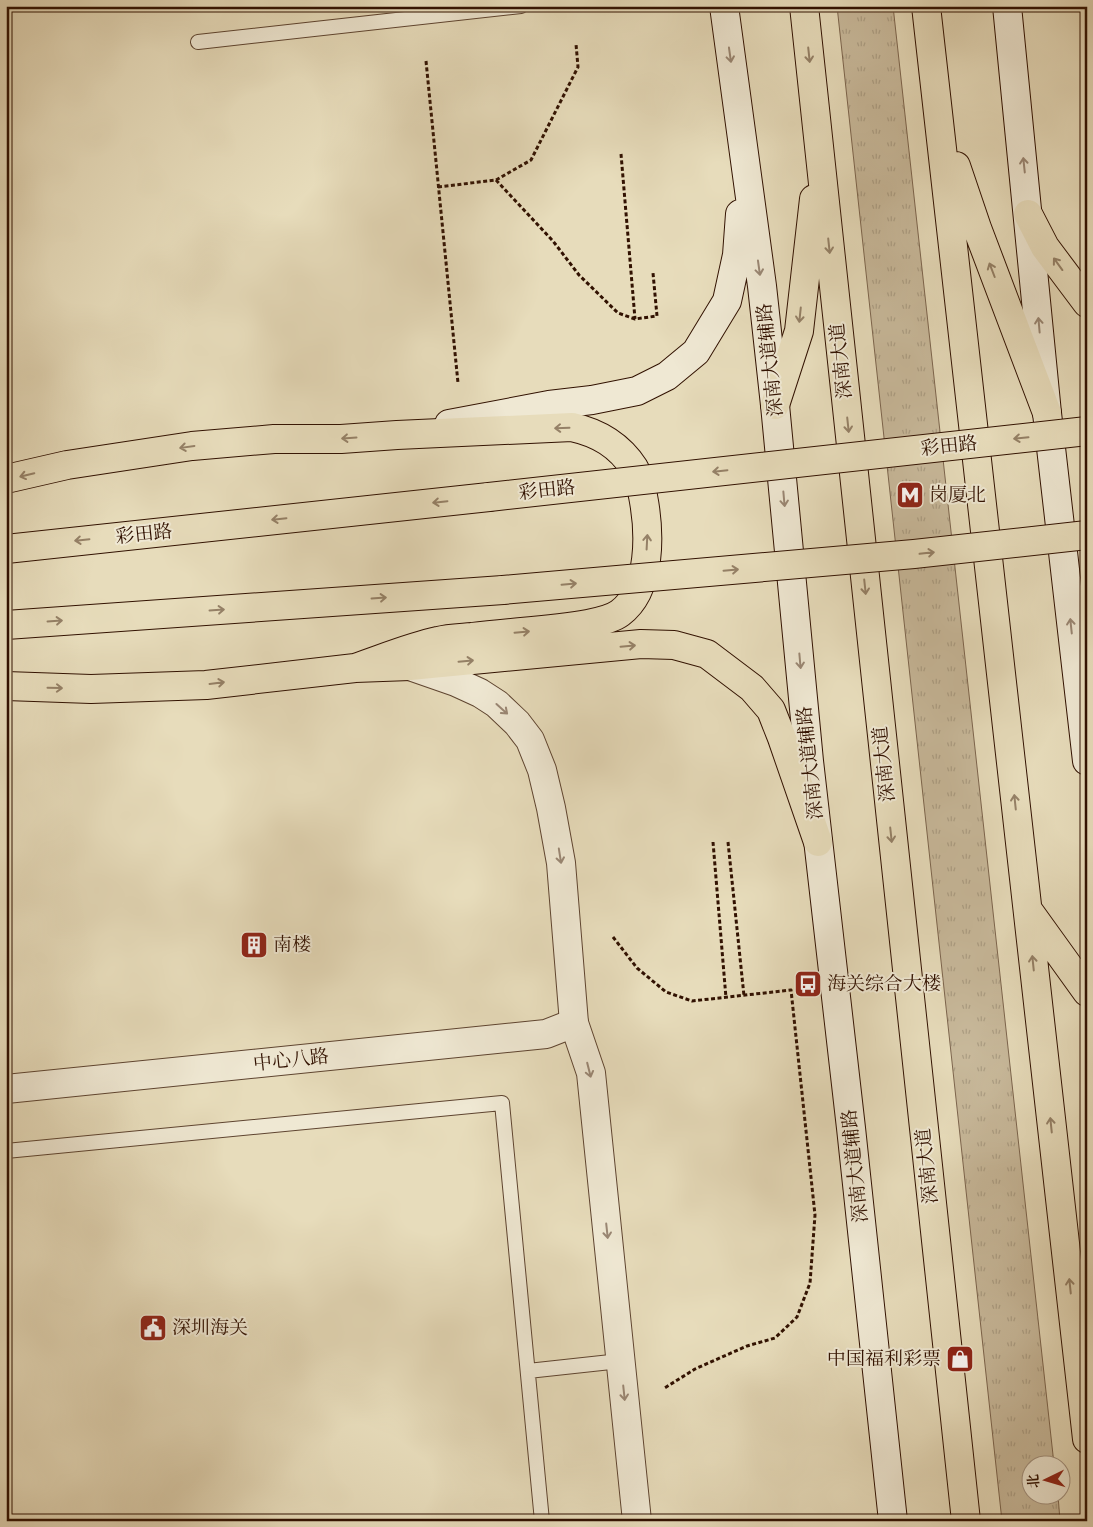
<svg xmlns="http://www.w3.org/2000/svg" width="1093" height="1527" font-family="'Libre Bodoni','Noto Serif SC',serif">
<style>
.grass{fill:url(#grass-tufts);stroke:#7c654e}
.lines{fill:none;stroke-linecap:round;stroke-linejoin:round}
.service-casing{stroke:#5e4430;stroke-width:16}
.minor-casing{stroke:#5e4430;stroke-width:30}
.tertiary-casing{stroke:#5e4430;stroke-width:30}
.secondary-casing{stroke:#311101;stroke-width:30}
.primary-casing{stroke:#311101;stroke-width:30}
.path{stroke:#311101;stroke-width:3;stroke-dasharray:4 2.5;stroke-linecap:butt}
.service{stroke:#efe8d3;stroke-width:14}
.minor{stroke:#efe8d3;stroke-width:28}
.tertiary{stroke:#efe8d3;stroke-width:28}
.secondary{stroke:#efe8d3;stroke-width:28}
.primary{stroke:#e7dcbb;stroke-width:28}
.primary-bridge-casing{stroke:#311101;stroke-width:30;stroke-linecap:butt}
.primary-bridge{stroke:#e7dcbb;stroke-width:28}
.oneway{stroke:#9a8774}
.oneway2{stroke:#958167}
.labels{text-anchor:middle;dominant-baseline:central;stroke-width:4;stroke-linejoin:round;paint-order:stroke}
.street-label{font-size:19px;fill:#311101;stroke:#efe8d3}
.poi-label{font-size:19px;fill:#311101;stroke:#efe8d3;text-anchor:start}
</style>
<defs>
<pattern id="grass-tufts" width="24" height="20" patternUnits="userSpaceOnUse" patternTransform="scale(1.25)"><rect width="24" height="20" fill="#c8b99b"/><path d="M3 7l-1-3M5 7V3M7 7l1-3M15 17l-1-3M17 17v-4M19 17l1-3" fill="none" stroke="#ac9e84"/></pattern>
</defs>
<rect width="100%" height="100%" fill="#e7dcbb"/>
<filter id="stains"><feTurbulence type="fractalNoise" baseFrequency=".004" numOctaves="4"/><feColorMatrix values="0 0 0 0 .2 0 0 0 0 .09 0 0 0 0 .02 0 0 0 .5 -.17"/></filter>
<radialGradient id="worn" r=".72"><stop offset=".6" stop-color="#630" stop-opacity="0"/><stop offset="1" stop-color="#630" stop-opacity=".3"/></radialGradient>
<path class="grass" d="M837,6H893L1054,1464H1030V1494L1058,1495L1060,1521H1002Z"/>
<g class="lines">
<g class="service-casing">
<path id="service" d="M198,42L521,6
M6,1151L502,1103L542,1521
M528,1371L620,1361"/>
</g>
<g class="minor-casing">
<path id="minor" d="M6,1089L546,1034L574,1023"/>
</g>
<g class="tertiary-casing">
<path id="tertiary" d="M410,666L456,682L480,693L497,704L517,723L530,740L542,770L551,808L561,863L574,1023L591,1073L637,1521"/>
</g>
<g class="secondary-casing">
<path id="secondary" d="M724,6L762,286L775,405L809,761L851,1128L893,1521
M1007,6L1047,413L1087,761
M449,424L549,405L592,400L637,391L667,376L696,352L727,301L737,255L740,214"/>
</g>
<g class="primary-casing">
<path id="primary" d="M804,6L966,1521
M926,6L1087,1439
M956,166L977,228L1047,413
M1028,214L1045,247L1087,303
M775,405L799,331L814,199
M6,479L67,465L192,446L274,439H341L397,435L572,427C599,433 619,445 634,468C639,476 641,487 643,496C650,532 652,589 620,613C612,619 598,622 588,624C550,631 510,632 472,637C461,638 449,638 438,641C410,647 382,659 355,668
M6,549L489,497
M6,625L503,590
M6,686L91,689L206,685L355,668L410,666L641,644L674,645L707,654L752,688L771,710L782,738L818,842
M1028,910L1087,992"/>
</g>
<path class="path" d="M426,61L458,383
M621,154L635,319
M496,180L553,241L579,275L618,313L635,319L657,316L653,273
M438,187L496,180L531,160L578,67L576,44
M713,842L726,998
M728,842L744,996
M613,937L637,968L666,992L692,1001L791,990L815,1215L810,1283L797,1317L775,1338L747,1346L695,1369L663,1389
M819,1521L822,1519"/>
<use href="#service" class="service"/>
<use href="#minor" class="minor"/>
<use href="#tertiary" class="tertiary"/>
<use href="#secondary" class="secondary"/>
<use href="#primary" class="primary"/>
<g class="primary-bridge-casing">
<path id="primary-bridge" d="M489,497L1087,431
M503,590L914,554L1087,535"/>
</g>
<use href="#primary-bridge" class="primary-bridge"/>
</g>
<defs><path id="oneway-shaft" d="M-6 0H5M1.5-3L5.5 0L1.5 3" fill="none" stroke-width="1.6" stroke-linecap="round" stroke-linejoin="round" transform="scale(1.25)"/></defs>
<g class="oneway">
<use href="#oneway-shaft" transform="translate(730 55) rotate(82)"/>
<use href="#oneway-shaft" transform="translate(1024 165) rotate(-96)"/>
<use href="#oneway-shaft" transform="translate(759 268) rotate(82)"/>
<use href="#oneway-shaft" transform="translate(1039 325) rotate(-95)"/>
<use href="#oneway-shaft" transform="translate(784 499) rotate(85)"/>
<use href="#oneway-shaft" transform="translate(1071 626) rotate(-96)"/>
<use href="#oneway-shaft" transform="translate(800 661) rotate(85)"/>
<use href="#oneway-shaft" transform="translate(502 709) rotate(42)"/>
<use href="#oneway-shaft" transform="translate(560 856) rotate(81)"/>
<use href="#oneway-shaft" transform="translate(589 1070) rotate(76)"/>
<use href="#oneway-shaft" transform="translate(607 1231) rotate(84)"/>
<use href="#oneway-shaft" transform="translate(624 1393) rotate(84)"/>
</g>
<g class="oneway2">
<use href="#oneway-shaft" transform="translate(809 55) rotate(84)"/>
<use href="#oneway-shaft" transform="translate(829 246) rotate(84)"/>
<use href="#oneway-shaft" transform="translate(1058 264) rotate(-126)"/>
<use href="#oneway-shaft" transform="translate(992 270) rotate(-111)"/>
<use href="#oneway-shaft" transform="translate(800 315) rotate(96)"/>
<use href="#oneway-shaft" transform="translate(848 425) rotate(84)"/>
<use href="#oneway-shaft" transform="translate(562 428) rotate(178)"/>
<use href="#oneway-shaft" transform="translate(349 438) rotate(176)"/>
<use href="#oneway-shaft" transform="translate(1021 438) rotate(174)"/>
<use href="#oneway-shaft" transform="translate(187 447) rotate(172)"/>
<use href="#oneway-shaft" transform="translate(720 471) rotate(174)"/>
<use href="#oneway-shaft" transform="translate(27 475) rotate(167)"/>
<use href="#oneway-shaft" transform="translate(440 502) rotate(174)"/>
<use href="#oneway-shaft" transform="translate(279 519) rotate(174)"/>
<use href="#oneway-shaft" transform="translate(82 540) rotate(174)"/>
<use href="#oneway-shaft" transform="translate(647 542) rotate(-87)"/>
<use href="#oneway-shaft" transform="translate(927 553) rotate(-6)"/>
<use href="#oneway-shaft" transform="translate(731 570) rotate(-5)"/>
<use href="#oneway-shaft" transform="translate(569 584) rotate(-5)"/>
<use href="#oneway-shaft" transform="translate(865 587) rotate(84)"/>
<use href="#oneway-shaft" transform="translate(379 598) rotate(-4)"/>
<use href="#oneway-shaft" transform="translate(217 610) rotate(-4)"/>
<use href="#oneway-shaft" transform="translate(55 621) rotate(-4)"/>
<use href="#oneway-shaft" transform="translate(522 632) rotate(-5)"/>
<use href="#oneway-shaft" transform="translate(628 646) rotate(-5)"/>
<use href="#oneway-shaft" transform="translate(466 661) rotate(-5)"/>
<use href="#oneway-shaft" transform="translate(217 683) rotate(-7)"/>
<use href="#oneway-shaft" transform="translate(55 688) rotate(1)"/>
<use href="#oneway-shaft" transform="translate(1015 802) rotate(-96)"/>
<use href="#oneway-shaft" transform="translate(891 835) rotate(84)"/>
<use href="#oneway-shaft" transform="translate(1033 963) rotate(-96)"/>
<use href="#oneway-shaft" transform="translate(1051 1125) rotate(-96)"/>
<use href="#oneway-shaft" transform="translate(1070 1286) rotate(-96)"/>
</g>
<defs>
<g id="metro-square" transform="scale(1.4375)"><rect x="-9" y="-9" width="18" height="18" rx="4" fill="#8f2418" stroke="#efe8d3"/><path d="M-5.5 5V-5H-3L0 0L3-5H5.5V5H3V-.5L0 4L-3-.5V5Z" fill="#fff"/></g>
<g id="building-square" transform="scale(1.4375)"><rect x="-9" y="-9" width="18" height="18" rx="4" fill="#8f2418" stroke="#efe8d3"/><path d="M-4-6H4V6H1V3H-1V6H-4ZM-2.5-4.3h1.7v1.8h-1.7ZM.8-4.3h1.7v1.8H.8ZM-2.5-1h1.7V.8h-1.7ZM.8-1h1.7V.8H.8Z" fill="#fff"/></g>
<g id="bus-square" transform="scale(1.4375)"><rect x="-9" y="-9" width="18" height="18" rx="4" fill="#8f2418" stroke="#efe8d3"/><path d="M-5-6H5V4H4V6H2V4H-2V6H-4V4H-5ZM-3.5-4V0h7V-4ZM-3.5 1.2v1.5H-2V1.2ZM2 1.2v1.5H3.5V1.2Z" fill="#fff"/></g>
<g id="civic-square" transform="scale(1.4375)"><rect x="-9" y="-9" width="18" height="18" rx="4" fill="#8f2418" stroke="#efe8d3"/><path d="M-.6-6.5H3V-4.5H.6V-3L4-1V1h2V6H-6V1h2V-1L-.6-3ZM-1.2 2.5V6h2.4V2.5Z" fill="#fff"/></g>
<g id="shop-square" transform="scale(1.4375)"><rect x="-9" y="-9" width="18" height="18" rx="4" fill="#8f2418" stroke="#efe8d3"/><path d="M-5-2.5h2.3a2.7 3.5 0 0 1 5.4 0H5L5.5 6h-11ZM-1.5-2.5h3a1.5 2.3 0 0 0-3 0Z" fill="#fff"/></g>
</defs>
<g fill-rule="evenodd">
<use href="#metro-square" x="910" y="495"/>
<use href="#building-square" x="254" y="945"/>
<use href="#bus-square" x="808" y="984"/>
<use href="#civic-square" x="153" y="1328"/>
<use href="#shop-square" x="960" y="1359"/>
</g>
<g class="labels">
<g class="street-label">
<text transform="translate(770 360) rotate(-96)">深南大道辅路</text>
<text transform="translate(841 361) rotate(-96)">深南大道</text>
<text transform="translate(949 446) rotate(-6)">彩田路</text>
<text transform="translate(547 490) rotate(-6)">彩田路</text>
<text transform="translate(144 534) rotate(-6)">彩田路</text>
<text transform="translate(810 763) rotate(-96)">深南大道辅路</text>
<text transform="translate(884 764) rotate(-96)">深南大道</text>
<text transform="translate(291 1060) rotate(-6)">中心八路</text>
<text transform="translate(855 1166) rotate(-96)">深南大道辅路</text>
<text transform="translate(927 1166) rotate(-96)">深南大道</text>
</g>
<g class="poi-label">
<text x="929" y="495">岗厦北</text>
<text x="273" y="945">南楼</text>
<text x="827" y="984">海关综合大楼</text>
<text x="172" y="1328">深圳海关</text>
<text x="941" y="1359" text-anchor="end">中国福利彩票</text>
</g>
</g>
<rect width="1093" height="1527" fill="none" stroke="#e7dcbb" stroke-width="25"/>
<rect x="8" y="8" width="1078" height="1512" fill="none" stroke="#311101" stroke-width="2.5"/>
<rect x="12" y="12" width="1068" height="1502" fill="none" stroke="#311101"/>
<g transform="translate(1046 1480) rotate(265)"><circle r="24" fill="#efe8d3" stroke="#a3927f"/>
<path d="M0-4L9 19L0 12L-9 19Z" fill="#8f2418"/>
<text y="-8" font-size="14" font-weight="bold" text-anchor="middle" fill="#311101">北</text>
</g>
<rect width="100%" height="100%" filter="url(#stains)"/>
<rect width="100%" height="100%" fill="url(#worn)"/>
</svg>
